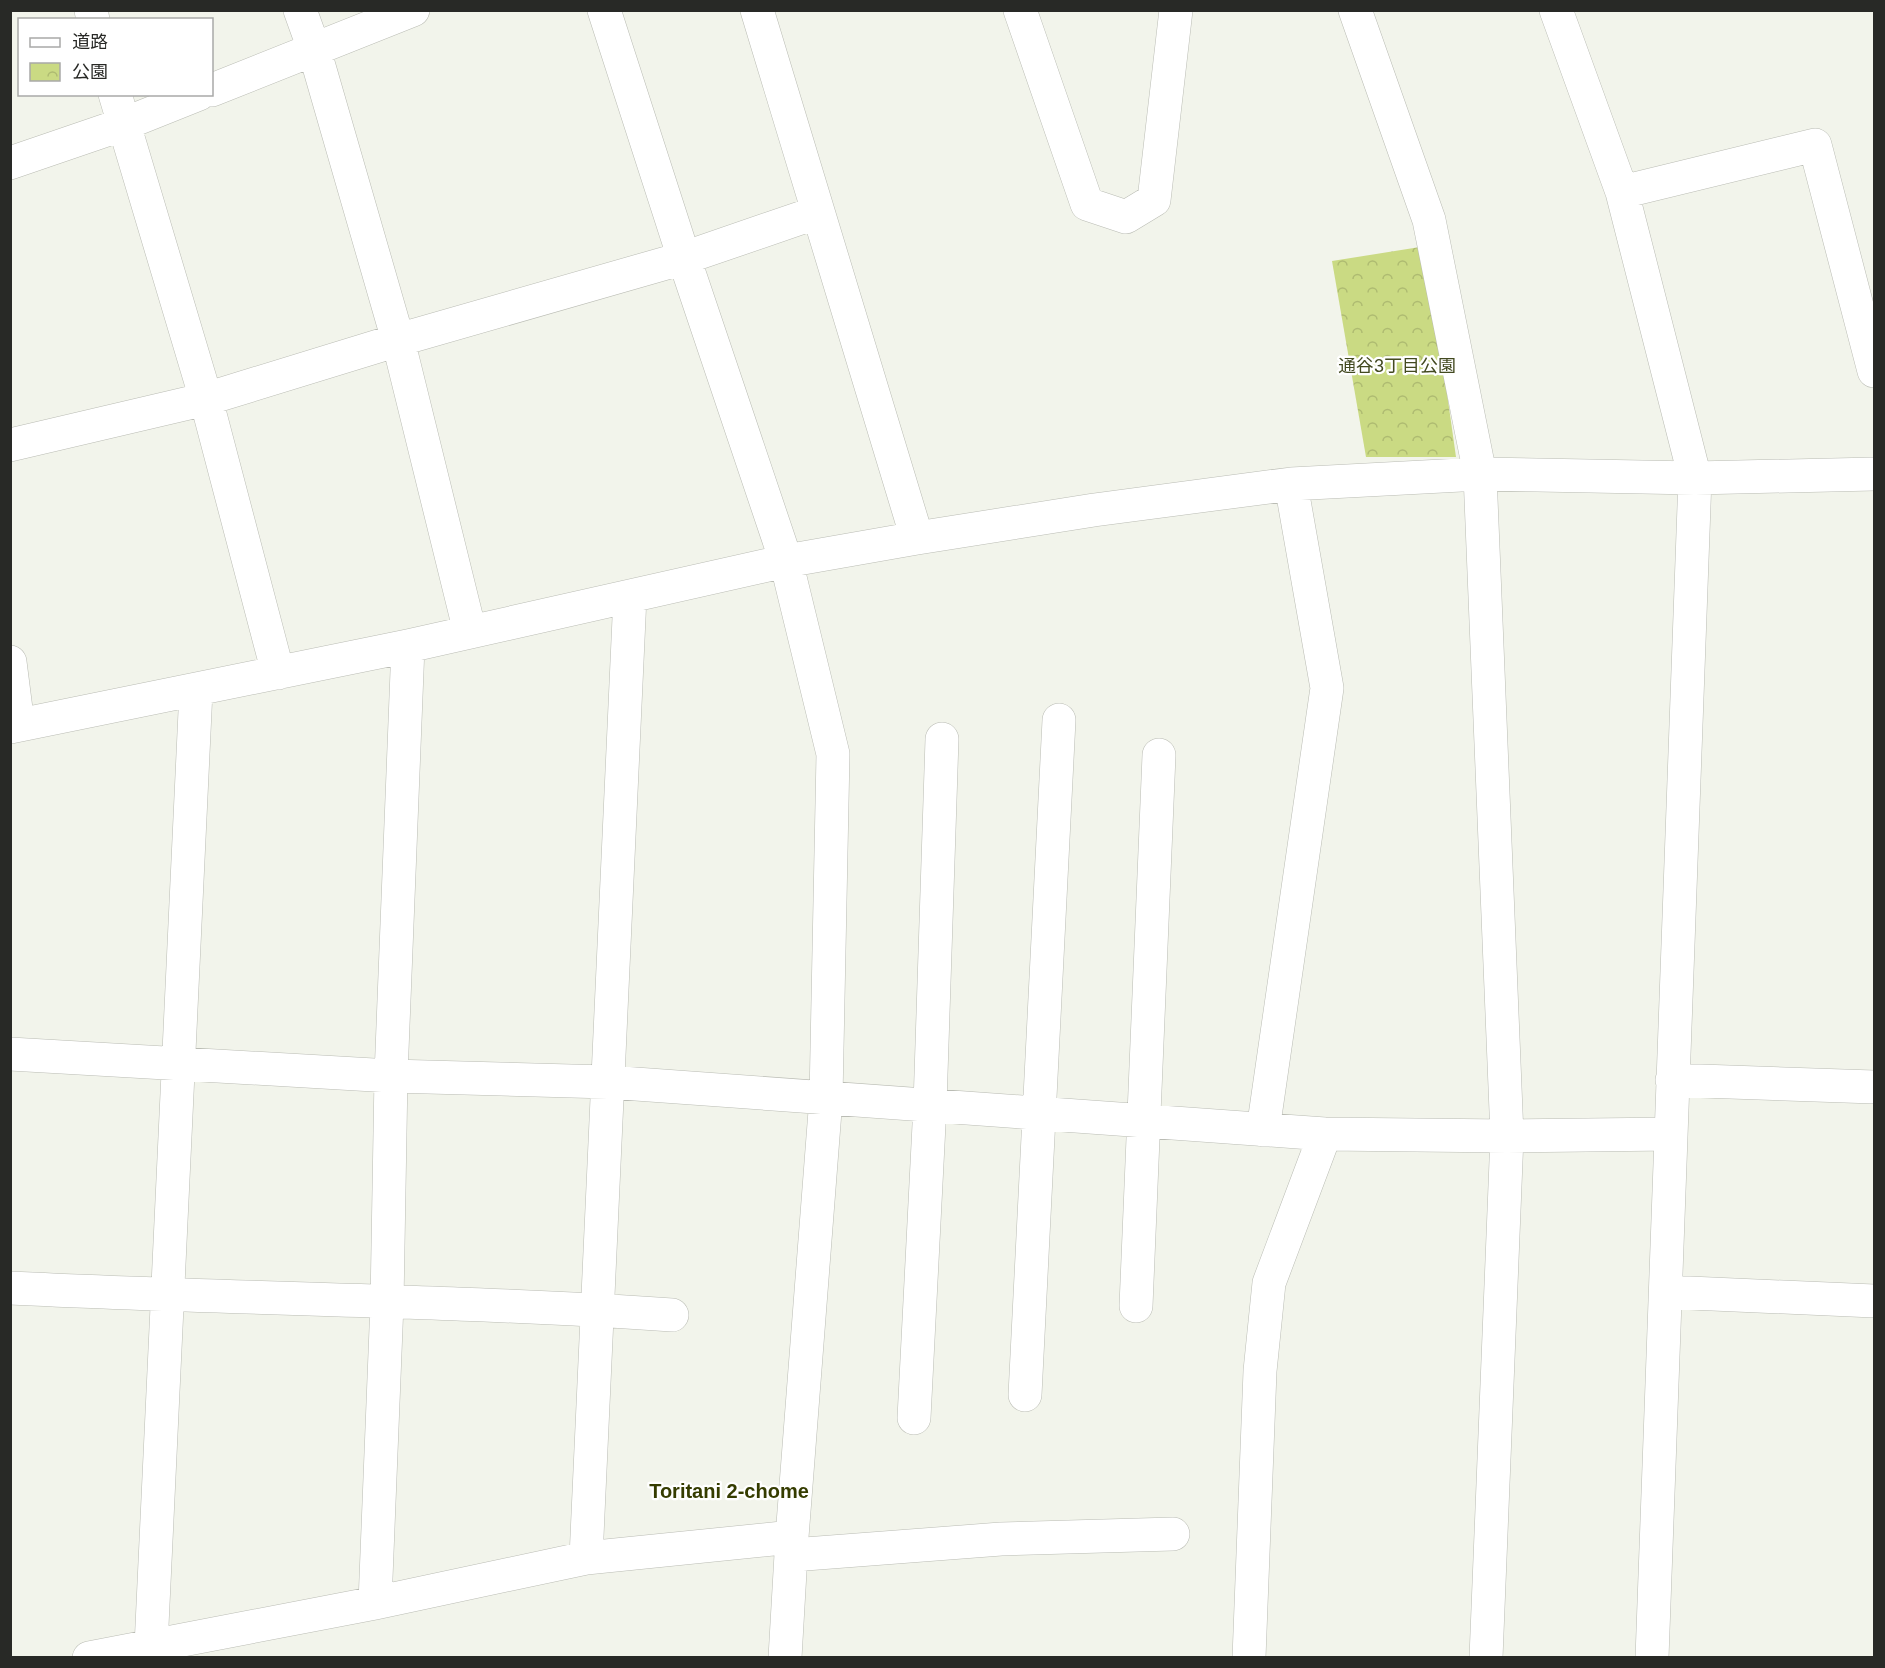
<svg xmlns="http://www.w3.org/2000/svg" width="1885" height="1668" font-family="Helvetica,'Noto Sans JP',sans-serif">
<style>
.park{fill:url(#park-crowns)}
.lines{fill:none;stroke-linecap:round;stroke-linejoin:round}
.street-casing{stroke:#babcb4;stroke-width:34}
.street{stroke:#fff;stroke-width:33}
.labels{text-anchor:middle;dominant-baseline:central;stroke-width:4.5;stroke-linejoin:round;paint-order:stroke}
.park-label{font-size:18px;fill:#434a20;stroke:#fff}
.neighbourhood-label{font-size:20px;font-weight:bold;fill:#353c00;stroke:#fff}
</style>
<defs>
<pattern id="park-crowns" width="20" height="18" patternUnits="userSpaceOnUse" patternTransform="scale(1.5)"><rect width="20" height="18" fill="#cada83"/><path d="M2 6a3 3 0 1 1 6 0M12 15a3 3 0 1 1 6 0" fill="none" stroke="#aebb71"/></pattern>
</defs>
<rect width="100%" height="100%" fill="#f2f4eb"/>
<path class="park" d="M1420,247L1442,358L1456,457H1366L1332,261Z"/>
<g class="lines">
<g class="street-casing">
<path id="street" d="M91,10L93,20
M300,10L314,49L398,340L470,632
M604,10L684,258L786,561L833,754L826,1098L792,1537L785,1658
M757,10L917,538
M1020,10L1087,204L1126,217L1154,200L1176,10
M1355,10L1429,220L1480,474L1507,1136L1486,1658
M1556,10L1622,192L1695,478L1652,1658
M212,90L413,10
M115,94L206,399L278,673
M10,163L124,124L199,94
M1622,192L1815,145L1874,371
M10,445L206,399L398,340L684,258L818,212
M10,662L18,725
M10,727L408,646L786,561L917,538L1094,510L1291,484L1480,474L1695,478L1874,474
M10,1054L391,1076L608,1082L1325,1134L1507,1136L1671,1134
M1672,1080L1874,1087
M1263,1130L1327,688L1291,484
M10,1288C231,1299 452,1300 672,1315
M1667,1292L1874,1301
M1136,1306L1159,755
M1025,1395L1059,720
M914,1418L930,1105L942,739
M792,1555L1001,1539L1173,1534
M586,1558L630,596
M375,1603L387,1303L391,1076L408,646
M151,1647L196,690
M89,1658L375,1603L586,1558L792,1537
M1249,1658L1260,1371L1269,1283L1325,1134"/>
</g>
<use href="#street" class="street"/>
</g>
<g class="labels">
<g class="park-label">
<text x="1397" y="366">通谷3丁目公園</text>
</g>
<g class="neighbourhood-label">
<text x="729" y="1491">Toritani 2-chome</text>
</g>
</g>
<rect width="1885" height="1668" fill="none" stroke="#282926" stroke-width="24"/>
<rect x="18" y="18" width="195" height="78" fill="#ffffff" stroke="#a9a9a8" stroke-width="1.5"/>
<rect x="30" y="38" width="30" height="9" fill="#ffffff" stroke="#a9a9a8" stroke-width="1.5"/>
<text x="72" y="48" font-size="18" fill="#282926">道路</text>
<rect x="30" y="63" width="30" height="18" fill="url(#park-crowns)" stroke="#a9a9a8" stroke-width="1.5"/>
<text x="72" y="78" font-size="18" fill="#282926">公園</text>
</svg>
